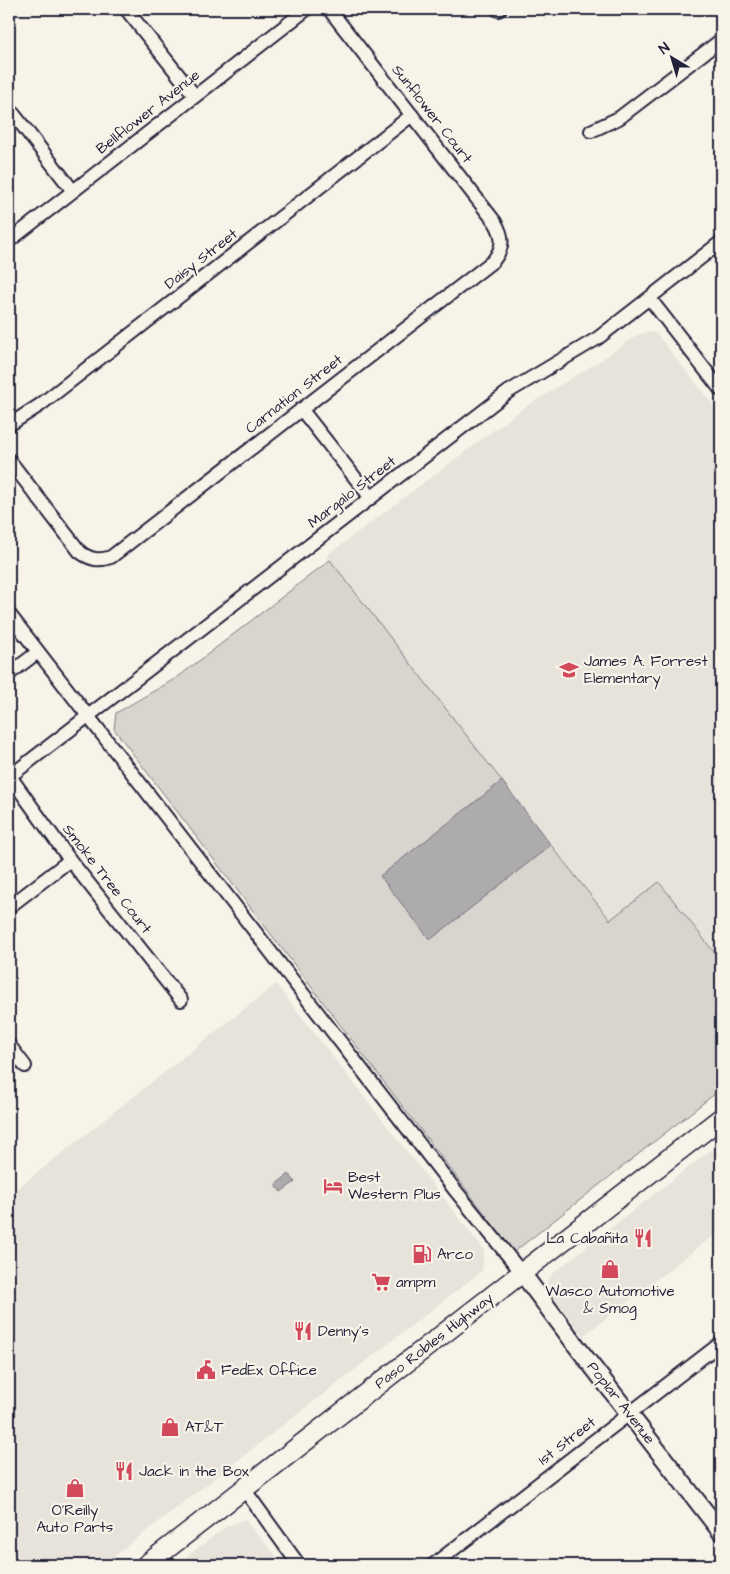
<svg xmlns="http://www.w3.org/2000/svg" width="730" height="1574" font-family="'Architects Daughter',sans-serif">
<style>
.built{fill:#e7e3db}
.green{fill:#d8d5cf;stroke:#7d7c85}
.water{fill:#aeabad;stroke:#76747f}
.lines{fill:none;stroke-linecap:round;stroke-linejoin:round}
.minor-casing{stroke:#22223b;stroke-width:16}
.major-casing{stroke:#22223b;stroke-width:20}
.highway-casing{stroke:#22223b;stroke-width:22}
.minor{stroke:#f7f3e8;stroke-width:12}
.major{stroke:#f7f3e8;stroke-width:16}
.highway{stroke:#f7f3e8;stroke-width:19}
.labels{text-anchor:middle;dominant-baseline:central;stroke-width:4.5;stroke-linejoin:round;paint-order:stroke}
.street-label{font-size:15px;fill:#22223b;stroke:#f7f3e8}
.poi-label{font-size:15px;fill:#22223b;stroke:#f7f3e8;text-anchor:start}
</style>
<rect width="100%" height="100%" fill="#f7f3e8"/>
<filter id="ink" filterUnits="userSpaceOnUse"><feTurbulence type="fractalNoise" baseFrequency=".02" numOctaves="2"/><feDisplacementMap in="SourceGraphic" scale="10" xChannelSelector="R" yChannelSelector="G"/><feConvolveMatrix kernelMatrix="1 2 1 2 8 2 1 2 1" color-interpolation-filters="sRGB"/></filter>
<g filter="url(#ink)">
<path class="built" d="M647,332L656,333L721,415V961L659,882L610,920L326,556L522,409L598,362L637,335Z
M276,984L484,1250L482,1271L103,1565H9V1195Z
M721,1142V1230L583,1336L549,1291L547,1282L553,1273Z
M244,1519L284,1565H176L224,1528Z"/>
<path class="green" d="M330,560L502,781L381,876L430,939L551,845L610,920L659,882L721,961V1089L514,1252L114,729L116,713L178,677Z"/>
<path class="water" d="M502,781L551,845L430,940L380,876Z
M289,1174L295,1182L281,1192L275,1185Z"/>
<g class="lines">
<g class="minor-casing">
<path id="minor" d="M126,9L195,96
M498,10L500,9
M9,108L73,191
M591,131L619,118L721,40
M9,241L307,9
M650,299L721,390
M301,409L371,498
M9,425L40,405L412,115
M9,460L80,552C91,560 99,561 111,557L493,261C504,247 504,237 495,222L329,9
M9,614L455,1190L522,1273
M9,674L38,652
M9,775L70,860L181,1000
M9,777L508,392L598,338L721,242
M9,907L70,860
M9,1045L25,1066
M244,1489L299,1565
M433,1565L721,1343
M719,1565L721,1564"/>
</g>
<g class="major-casing">
<path id="major" d="M522,1273L578,1348L721,1532"/>
</g>
<g class="highway-casing">
<path id="highway" d="M146,1565L721,1118"/>
</g>
<use href="#minor" class="minor"/>
<use href="#major" class="major"/>
<use href="#highway" class="highway"/>
</g>
</g>
<defs>
<g id="school-bare" transform="scale(1.5)"><path d="M0-5L7-2L0 1L-7-2ZM-4 1L0 2.5L4 1V4Q0 6-4 4Z" fill="#d1495b" stroke="#f7f3e8" stroke-width="2.5" paint-order="stroke"/></g>
<g id="hotel-bare" transform="scale(1.5)"><path d="M-6-4.5h1.5V1H6V5H4.5V3h-9V5H-6ZM-4 0a1.8 1.8 0 1 1 3.6 0ZM.5 0V-2.5h3Q6-2.5 6 0Z" fill="#d1495b" stroke="#f7f3e8" stroke-width="2.5" paint-order="stroke"/></g>
<g id="restaurant-bare" transform="scale(1.5)"><path d="M-5-6h1v4h1v-4h1v4h1v-4h1v5L-1.5 .5V6h-2V.5L-5-1ZM5-6V6H3V1.5H1.5Q1.5-4 5-6Z" fill="#d1495b" stroke="#f7f3e8" stroke-width="2.5" paint-order="stroke"/></g>
<g id="fuel-bare" transform="scale(1.5)"><path d="M-5.5-6h7V0h2V4h1.3V-2.5L3-4.5l.8-.8L6-3V5H2.5V1h-1V6h-7ZM-4.2-4.7v3.2H.2V-4.7Z" fill="#d1495b" stroke="#f7f3e8" stroke-width="2.5" paint-order="stroke"/></g>
<g id="shop-bare" transform="scale(1.5)"><path d="M-5-2.5h2.3a2.7 3.5 0 0 1 5.4 0H5L5.5 6h-11ZM-1.5-2.5h3a1.5 2.3 0 0 0-3 0Z" fill="#d1495b" stroke="#f7f3e8" stroke-width="2.5" paint-order="stroke"/></g>
<g id="supermarket-bare" transform="scale(1.5)"><path d="M-6-5.5h2.5l.6 2H6L4.5 2H-2.5L-4.4-4H-6ZM-1.5 3.2a1.3 1.3 0 1 0 .1 0ZM3 3.2a1.3 1.3 0 1 0 .1 0Z" fill="#d1495b" stroke="#f7f3e8" stroke-width="2.5" paint-order="stroke"/></g>
<g id="civic-bare" transform="scale(1.5)"><path d="M-.6-6.5H3V-4.5H.6V-3L4-1V1h2V6H-6V1h2V-1L-.6-3ZM-1.2 2.5V6h2.4V2.5Z" fill="#d1495b" stroke="#f7f3e8" stroke-width="2.5" paint-order="stroke"/></g>
</defs>
<g fill-rule="evenodd">
<use href="#school-bare" x="569" y="670"/>
<use href="#hotel-bare" x="333" y="1186"/>
<use href="#restaurant-bare" x="643" y="1238"/>
<use href="#fuel-bare" x="422" y="1254"/>
<use href="#shop-bare" x="610" y="1269"/>
<use href="#supermarket-bare" x="381" y="1282"/>
<use href="#restaurant-bare" x="303" y="1331"/>
<use href="#civic-bare" x="206" y="1370"/>
<use href="#shop-bare" x="170" y="1427"/>
<use href="#restaurant-bare" x="124" y="1471"/>
<use href="#shop-bare" x="75" y="1488"/>
</g>
<g class="labels">
<g class="street-label">
<text transform="translate(148 112) rotate(-38)">Bellflower Avenue</text>
<text transform="translate(432 114) rotate(52)">Sunflower Court</text>
<text transform="translate(201 259) rotate(-38)">Daisy Street</text>
<text transform="translate(294 394) rotate(-38)">Carnation Street</text>
<text transform="translate(352 492) rotate(-38)">Margalo Street</text>
<text transform="translate(107 879) rotate(52)">Smoke Tree Court</text>
<text transform="translate(434 1341) rotate(-38)">Paso Robles Highway</text>
<text transform="translate(621 1403) rotate(52)">Poplar Avenue</text>
<text transform="translate(567 1441) rotate(-38)">1st Street</text>
</g>
<g class="poi-label">
<text x="584" y="661">James A. Forrest<tspan x="584" dy="17">Elementary</tspan></text>
<text x="348" y="1177">Best<tspan x="348" dy="17">Western Plus</tspan></text>
<text x="628" y="1238" text-anchor="end">La Cabañita</text>
<text x="437" y="1254">Arco</text>
<text x="396" y="1282">ampm</text>
<text x="610" y="1291" text-anchor="middle">Wasco Automotive<tspan x="610" dy="17">&amp; Smog</tspan></text>
<text x="318" y="1331">Denny's</text>
<text x="221" y="1370">FedEx Office</text>
<text x="185" y="1427">AT&amp;T</text>
<text x="139" y="1471">Jack in the Box</text>
<text x="75" y="1510" text-anchor="middle">O'Reilly<tspan x="75" dy="17">Auto Parts</tspan></text>
</g>
</g>
<rect width="730" height="1574" fill="none" stroke="#f7f3e8" stroke-width="30"/>
<rect x="15" y="15" width="700" height="1544" fill="none" stroke="#22223b" stroke-width="2" filter="url(#ink)"/>
<g transform="translate(672 58) rotate(322)" stroke="#f7f3e8" stroke-width="4" paint-order="stroke">
<path d="M0-4L9 19L0 12L-9 19Z" fill="#22223b"/>
<text y="-8" font-size="14" font-weight="bold" text-anchor="middle" fill="#22223b">N</text>
</g>
</svg>
